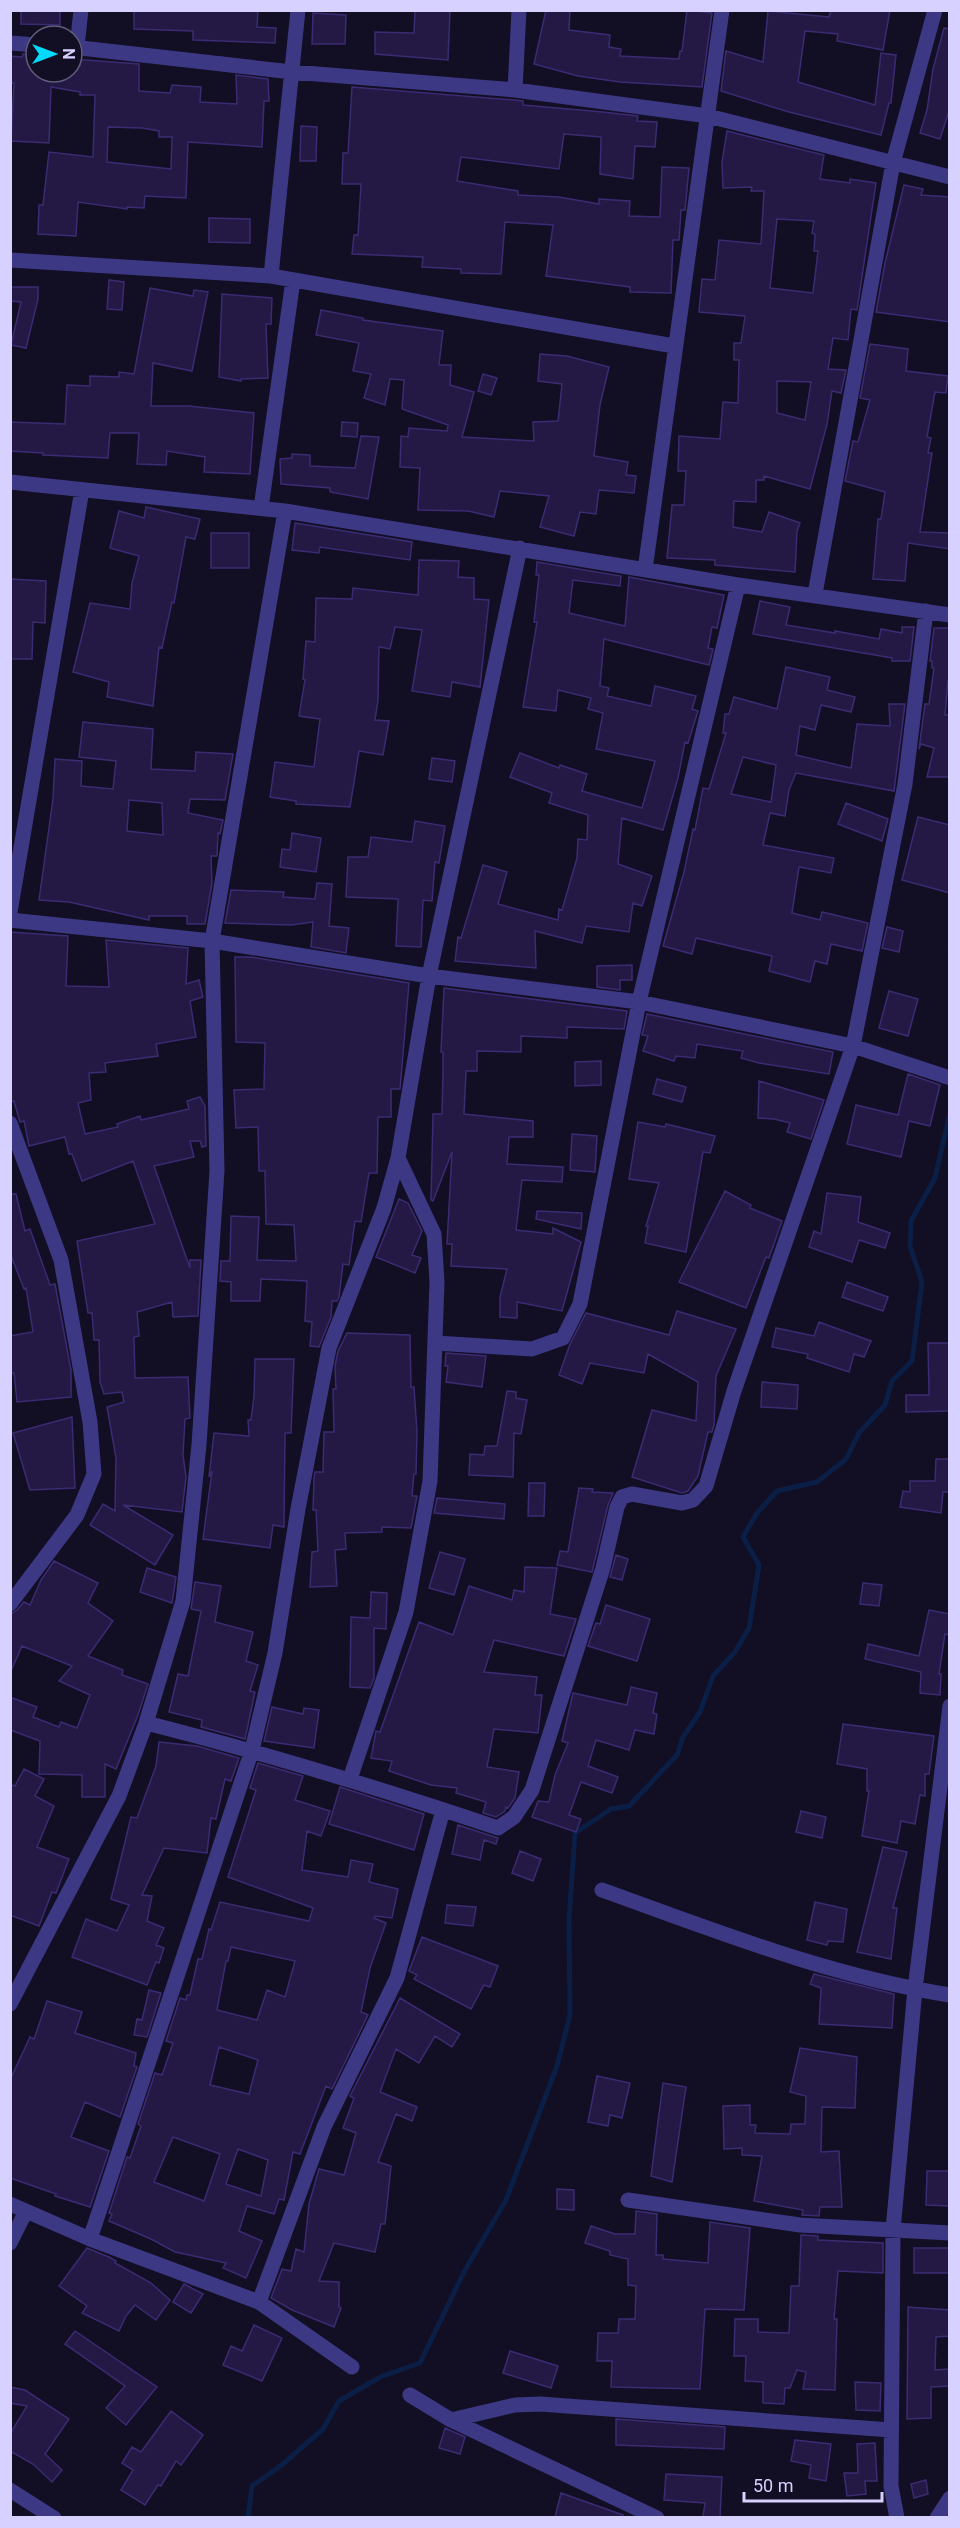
<svg xmlns="http://www.w3.org/2000/svg" width="960" height="2528" font-family="Roboto,sans-serif">
<style>
.lines{fill:none;stroke-linecap:round;stroke-linejoin:round}
.stream{stroke:#0b1f46;stroke-width:5}
.building{fill:#241945;stroke:#3b2b72;stroke-width:1.5;fill-rule:evenodd}
.minor{stroke:#3d3884;stroke-width:15}
</style>
<rect width="100%" height="100%" fill="#120e24"/>
<g class="lines">
<path class="stream" d="M950,945V948
M248,2518L252,2486L283,2464L323,2429L339,2401L380,2377L420,2363L464,2272L506,2200L557,2066L570,2015L569,1920L575,1833L611,1809L629,1806L677,1755L683,1737L700,1712L713,1676L735,1652L749,1628L759,1565L743,1537L757,1513L777,1491L817,1482L846,1459L859,1433L885,1405L892,1381L912,1361L922,1282L910,1246L911,1221L935,1178L950,1113"/>
</g>
<path class="building" d="M21,10H60V25L21,24Z
M134,10H258L257,27L276,28L275,43L193,40V31L134,29Z
M415,10H450L448,60L375,54V32L414,33Z
M546,10H570L569,30L610,35L609,47L621,49L620,56L679,59L680,51H682L687,10L712,13L702,87L620,82L578,76L534,64Z
M831,10H890L883,50L837,41L838,34L805,31L798,82L875,105L881,53L896,55L891,103H889L881,135L789,112L721,91L726,51L763,62L768,11L829,17Z
M313,13L346,15L345,44H312Z
M944,28L950,29V108L940,139L920,133L927,110L933,69Z
M23,54L36,55V72H72V59L139,64V91L170,93L172,85L201,87L200,102L237,104L236,75L268,79L269,101H264L262,147L188,142L186,198L145,196L144,208L127,207V209L78,202L76,236L38,234L39,205H43L49,152L93,157L95,95H80V92L51,87L49,143L11,141L14,83H10V56L22,57ZM108,127L142,128L159,131V137H172L171,169L107,162Z
M352,87L514,100L523,101V105L603,112L638,116L637,121L657,122L655,147L635,146L633,179L600,174L601,137L564,134L559,169L461,157L457,181L518,191V195L559,197L599,204V199L630,201L629,216L660,217L662,167L689,168L685,210H681L679,240H673L671,293L630,292V287L546,276L553,225L505,222L501,274L461,273V269L422,267L423,257L352,254L354,235H358L361,184H342L343,153H348Z
M301,126L317,127L316,161H300Z
M727,131L824,155L820,179L850,183V179L876,183L857,310L851,309L848,340L833,338L828,369L846,370L841,393L832,391L827,424L810,489L764,476V480H756V502L734,501L733,527L762,532L769,512L800,523L797,531L795,572L715,565V560L667,558L672,505H684L686,471H678L679,436L720,439L723,402L738,403L739,360H734V343H741L745,316L699,312L702,279L715,280L719,240L761,244L764,191H751L752,187L723,188L722,162ZM777,219L814,221L812,233L815,234L814,251H818L813,293L770,288ZM777,381L811,382L805,420L777,413Z
M904,185L923,189L921,195L950,197V322L876,312L885,263Z
M209,218L250,219V243L209,242Z
M109,280L124,282L122,310L107,309Z
M10,287H38V299L26,348L11,345L21,302L10,301Z
M150,288L193,296L194,290L208,292L192,371L153,363L151,406H189L254,413L250,474L204,472L205,457L167,451L166,465L137,464L139,433H110L108,458L43,455V453L10,451V422L65,424L67,385L90,386V376L119,377V372L134,374Z
M222,294L272,298L271,324H266L268,378L241,379V381L219,377Z
M321,310L363,318V320L443,331L439,365H451L450,385L474,392L462,437L534,441L533,422L558,421L562,384L538,381L540,354L567,356L609,367L600,405L594,456L628,462L626,475L636,476L634,493L599,490L596,514L580,512L574,536L540,527L549,496L500,491L494,517L468,511L418,510L420,468L400,467L401,436L408,437L409,428L447,431L448,425L402,409L404,380L390,379L385,405L364,398L371,374L353,371L359,343L316,335Z
M870,344L908,349L906,371L948,376L946,393L935,392L927,437L931,438L928,453H932L920,532L950,533V549L908,543L905,581L873,579L878,519H881L885,492L845,481L853,441L858,442L870,400L860,398Z
M483,374L497,378L491,395L478,391Z
M342,422L358,423L357,437L341,436Z
M361,436L379,437L368,499L330,492V488L281,484L280,459L292,458V454L310,455V466L355,468Z
M146,507L200,519L195,539L186,537L174,603L172,602L162,648L159,647L153,706L107,697L109,682L73,672L90,603L130,609L132,583L139,556L110,548L119,511L144,518Z
M295,523L412,542L410,560L320,547L319,553L292,550Z
M211,533H249V568H211Z
M419,560L459,561L458,577L474,578V599L489,600L480,687L452,682L450,697L412,691L422,630L395,627L390,649L379,647L378,700L375,720L389,721L383,755L359,751L350,807L296,804V801L270,797L275,762L314,767L320,719L299,716L305,680L303,679L306,641L315,642L316,598L352,599L353,588L418,595Z
M537,562L621,576L620,586L573,580L569,613L625,626L629,577L724,595L717,628L712,627L708,648L713,649L709,665L604,639L600,686L609,688L607,696L651,706L655,686L696,696L692,709L698,711L688,743L685,742L678,778L663,830L622,818L618,864L652,876L642,906L633,903L629,932L586,926L582,943L535,931L536,968L455,961L458,937L461,938L483,865L507,872L498,904L558,920L559,909L562,910L577,858L578,839L587,840L588,815L549,803L552,793L510,777L520,753L559,768L560,765L587,774L582,791L642,808L655,761L596,749L603,713L588,709L591,698L558,690L556,711L523,707L537,622H534L539,575H536Z
M10,579L46,581L45,623L33,622L32,659H10Z
M760,601L790,607L786,625L835,633V631L879,639L881,629L902,633V627H914L910,661H892V658L753,634Z
M934,628H950V682L948,681L945,715H950V777H927L934,748L921,744L919,749L925,704H929L934,668H932V661H930Z
M786,667L830,677L827,690L855,697L851,712L821,705L815,730L800,726L796,755L851,768L857,724L890,726L889,704H905L894,791L796,773L789,790L785,816L770,813L763,845L834,858L831,873L799,867L792,913L820,920L822,912L868,923L862,951L831,944L827,964L815,961L810,982L769,971L772,956L696,938L692,954L663,946L684,872L693,829L695,830L703,788L709,789L726,733H723L725,714H729L734,697L777,709ZM743,757L776,765L771,802L731,794Z
M83,722L153,729L151,769L195,771L196,752L233,754L225,800L190,799L188,813L223,820L220,834L218,833L217,856H211L212,883L205,924H187V916H149V920L69,902L39,900L53,799L55,759L82,761L81,786L113,789L116,761L79,757ZM129,800L162,803L163,835L127,831Z
M432,758L455,761L452,782L429,779Z
M846,803L888,819L882,841L838,824Z
M918,817L950,825V893L902,880Z
M415,821L445,826L439,863L435,862L432,901L423,900L421,947L396,946L398,899L346,897L348,857H368L371,837L412,842Z
M292,833L321,838L316,872L280,867L282,849L290,850Z
M317,883L332,884L329,926L349,928L346,953L311,947L313,922L291,925L225,923L231,890L284,892L283,897L315,899Z
M887,927L903,931L899,952L882,948Z
M10,932L68,936L66,986L109,987L106,940L188,948L186,984L199,980L203,997L190,1001L196,1037L156,1044L158,1056L105,1063L106,1072L89,1073L91,1100L78,1103L85,1134L118,1127L117,1124L140,1116L141,1120L189,1109L187,1101L200,1097L205,1106L206,1146L202,1147L200,1141H190L194,1157L154,1166L190,1268V1260H201L198,1316L173,1317L172,1302L137,1312L139,1336L134,1337L135,1378L188,1377L190,1418L185,1419L183,1455L186,1477L182,1512L123,1505L173,1535L155,1565L90,1525L103,1504L115,1511L116,1458L107,1407L124,1402L122,1392L104,1394L100,1382L99,1340H94L92,1313H88L77,1241L155,1224L133,1161L82,1181L72,1154H69L65,1137L29,1146L24,1121L20,1122L14,1101L10,1102Z
M235,957H251L409,983L400,1089H391V1117H378L377,1173H369L361,1222L355,1221L349,1265L343,1264L339,1297L337,1301H332L331,1317L319,1347L310,1346L312,1322L305,1321L307,1281L261,1279L260,1301H231V1282L220,1281L221,1261H230L231,1216L259,1217L257,1260L296,1261L294,1225L266,1224L265,1171H259L258,1127L236,1128L234,1090L264,1089L265,1043L236,1042Z
M632,965V980H620V990L597,987V966Z
M444,988L627,1011L624,1029L567,1027V1038L521,1036V1052L477,1051V1071H466L464,1114L533,1121V1137H509L507,1164L563,1167L562,1182L522,1180L516,1230L553,1234V1228L581,1242L562,1311L517,1302V1318L500,1317V1297L507,1269L451,1266L452,1244H447L452,1152L433,1201L431,1200L433,1114H442L443,1070V1052H441Z
M889,991L918,999L908,1036L879,1028Z
M647,1014L833,1052L829,1074L759,1063L741,1058L743,1051L697,1044L695,1058L676,1056L674,1061L643,1051L648,1036L642,1035Z
M601,1061V1085L575,1086V1062Z
M908,1074L940,1085L930,1126L909,1121L901,1157L847,1144L856,1105L898,1115Z
M657,1079L686,1087L682,1102L653,1094Z
M759,1081L824,1100L811,1139L787,1132L790,1123L774,1119L758,1118Z
M638,1122L665,1127L666,1124L715,1136L710,1153L703,1152L686,1252L645,1243L648,1226H646L659,1183L629,1179Z
M572,1134L597,1136L595,1172L570,1170Z
M725,1191L751,1205L750,1208L782,1221L769,1258L766,1257L746,1308L679,1282Z
M827,1193L861,1197L858,1222L890,1233L885,1248L859,1240L852,1262L809,1247L814,1231L821,1234Z
M10,1194H16L25,1231L30,1229L50,1285L55,1284L71,1370V1397L17,1402L14,1373H10V1336L33,1332L26,1288L24,1289L10,1253Z
M399,1199L408,1203L422,1231L412,1255L421,1258L415,1273L376,1257Z
M537,1211L582,1213L581,1229L536,1219Z
M847,1282L888,1297L883,1311L842,1297Z
M677,1311L736,1329L716,1376L714,1425L712,1432H708L698,1476L688,1491L682,1493L632,1477L652,1410L696,1421L698,1382L648,1354L644,1373L590,1363L582,1384L559,1375L570,1344L586,1313L669,1335Z
M819,1322L871,1341L864,1357L854,1354L849,1372L807,1358L808,1354L772,1347L776,1328L814,1336Z
M347,1333L410,1335L411,1387H414L417,1432L416,1474H414L412,1496H417L411,1528L382,1527V1532L345,1533L346,1549L335,1550L337,1586L310,1587L312,1552L318,1551L316,1510H313L314,1478L315,1472H323L324,1432H334L333,1389H336L335,1366L338,1351Z
M928,1343H950V1411L906,1412V1395H929Z
M446,1353L486,1356L482,1387L446,1382L448,1366H445Z
M255,1359H294L291,1433H285L284,1527L273,1525L270,1548L203,1539L212,1471L209,1477L214,1433L249,1436L248,1420H251L254,1396Z
M762,1382L798,1385L797,1409L761,1407Z
M507,1391L516,1392V1398L527,1400L521,1434L514,1433L513,1477L469,1475L470,1454L484,1455L485,1446H497Z
M72,1417L75,1488L30,1490L13,1433Z
M936,1459H950V1492H943L941,1513L900,1507L903,1491L910,1492V1481H935Z
M529,1483H545L544,1516H528Z
M579,1488L593,1489L592,1492L613,1493L608,1505L592,1572L557,1565L560,1551L568,1552Z
M437,1498L505,1504L504,1519L434,1513Z
M440,1552L465,1559L454,1595L429,1588Z
M616,1555L628,1559L622,1580L610,1577Z
M54,1561L98,1583L88,1603L113,1621L88,1656L123,1670L122,1675L148,1684L138,1715L116,1769L105,1764V1797H82V1775L39,1774L40,1741L10,1730V1697L37,1707L33,1717L59,1727L61,1722L77,1728L90,1695L59,1681L72,1666L22,1646L10,1673L11,1614L17,1610L24,1602L30,1605L41,1580Z
M525,1567L557,1568L550,1614L576,1619L564,1656L494,1640L484,1672L537,1677L535,1695H542L538,1733L494,1729L487,1767L519,1772L515,1798L508,1808L506,1807L505,1811L496,1817L483,1813L486,1802L456,1793L457,1788L431,1785L389,1771L392,1761L371,1758L376,1731L380,1732L419,1622L453,1635L469,1586L512,1600L514,1590L524,1592Z
M147,1568L176,1577L172,1603L140,1592Z
M195,1582L221,1586L215,1622L253,1632L246,1661L258,1665L250,1691L255,1692L245,1739L201,1727L202,1720L169,1712L178,1674L188,1676L201,1611L191,1609Z
M863,1583L882,1585L879,1606L860,1604Z
M371,1592L387,1593L386,1629L374,1628V1678L370,1688L350,1687L351,1617L370,1618Z
M606,1605L650,1619L637,1661L588,1646L596,1623L600,1624Z
M929,1610L950,1614V1635L945,1634L939,1674H941L940,1695L920,1693L921,1672L865,1659L868,1644L919,1656Z
M631,1687L657,1693L653,1713L657,1714L654,1734L635,1730L629,1750L596,1740L588,1766L618,1777L612,1793L581,1782L569,1815L581,1819L576,1832L532,1817L538,1801L549,1802L555,1775L568,1743L562,1741L573,1693L627,1705Z
M272,1707L303,1714L304,1708L319,1710L314,1748L264,1741Z
M843,1724L934,1736L929,1774H925V1796L920,1795L915,1824L901,1821L897,1843L862,1836L869,1791H867V1769L837,1764Z
M159,1742L197,1746L239,1758L231,1781L225,1779L216,1819L211,1818L207,1853L164,1848L142,1895L152,1896L147,1921L164,1928L156,1945L164,1948L159,1963L156,1962L147,1985L72,1957L86,1919L117,1931L129,1905L111,1899L131,1817L137,1818L156,1766Z
M258,1763L303,1776L295,1800L330,1811L321,1836L307,1831L302,1870L348,1877L351,1860L373,1864L369,1882L398,1889L392,1918L375,1916L374,1918L386,1923L370,1968L361,2012L368,2015L332,2089L326,2086L300,2154L293,2152L284,2200L279,2199L274,2214L247,2206L239,2231L262,2241L246,2278L223,2268L226,2263L175,2252L151,2239L109,2221L112,2214L109,2213L127,2157L130,2158L141,2126L138,2124L155,2073L162,2075L173,2043L166,2041L180,1998L186,2000L187,1995H190L198,1959H202L209,1929L211,1930L220,1902L309,1921L313,1908L228,1877L256,1790L250,1788ZM231,1947L295,1961L285,1997L267,1990L257,2020L217,2010L226,1961H228ZM219,2047L258,2060L249,2094L210,2085ZM173,2137L220,2154L204,2201L154,2182ZM238,2149L268,2160L261,2196L226,2184Z
M24,1769L44,1779L35,1796L54,1806L37,1847L69,1859L56,1893L52,1892L39,1926L10,1915V1784L15,1786Z
M340,1787L424,1814L414,1850L329,1824Z
M801,1811L826,1817L822,1838L796,1832Z
M458,1825L498,1838L496,1844L484,1840L480,1860L452,1854Z
M883,1847L907,1852L893,1908H897L891,1959L857,1952Z
M520,1851L541,1859L533,1881L512,1873Z
M815,1902L847,1909L843,1942L828,1941L827,1945L807,1940Z
M447,1905L476,1907L473,1926L445,1923Z
M422,1937L498,1966L490,1987L484,1985L471,2009L414,1979L417,1975L409,1971Z
M814,1974L894,1994L892,2028L819,2024L821,1988L810,1984Z
M149,1990L161,1993L147,2037L134,2035L137,2019L142,2020Z
M400,1998L460,2034L452,2047L435,2036L419,2063L396,2049L380,2092L417,2107L412,2121L396,2114L378,2162L391,2166L385,2224H381L375,2252L334,2243L319,2281L339,2282V2307L341,2308L334,2327L292,2310L271,2298L282,2269L291,2271L296,2249L304,2252L309,2204L319,2169L344,2175L356,2133L343,2128L354,2098L350,2096Z
M47,2001L82,2012L75,2033L136,2053L134,2066L137,2067L120,2117L85,2102L71,2137L109,2151L90,2207L55,2196L56,2194L10,2178V2080L30,2037L34,2039Z
M800,2048L857,2057L855,2108L822,2107L821,2152L839,2151L842,2207H820L819,2216L802,2215L803,2210L754,2201L762,2156L742,2155V2148L724,2149L723,2106L750,2105V2125H756L755,2133L790,2134L791,2124H805L806,2096L790,2092Z
M597,2076L630,2083L622,2118L610,2115L608,2126L588,2122Z
M663,2083L686,2087L672,2182L651,2176Z
M927,2171H950V2206L926,2205Z
M557,2189L574,2190V2210L557,2209Z
M636,2211L657,2214L656,2255H663V2259L708,2263L710,2222L750,2228L744,2310L705,2309L700,2389L611,2387L612,2361H597L598,2333H618L619,2319H635L636,2286L628,2285V2259L610,2255V2251L585,2243L591,2226L615,2234H635Z
M801,2235L818,2236V2240L883,2243V2273L838,2271L834,2319H837L835,2390L803,2389L806,2372L797,2370L790,2388H785L784,2404L763,2403V2382L745,2381L746,2356H734L735,2319H758V2332L789,2333L791,2286H799Z
M87,2248L109,2257L116,2261L115,2263L151,2283L170,2300L156,2320L135,2305L126,2316L119,2331L82,2313L87,2306L59,2286Z
M914,2248H950V2273H914Z
M184,2284L203,2294L191,2313L173,2302Z
M908,2307L950,2310V2336L936,2337L935,2370L950,2369V2386L931,2387V2418L907,2419Z
M254,2325L282,2338L262,2381L223,2365L231,2346L242,2351Z
M75,2331L157,2387L126,2425L106,2408L125,2386L65,2344Z
M510,2351L558,2366L551,2388L503,2373Z
M855,2382L881,2383L880,2411L856,2410Z
M10,2387L25,2390L69,2419L45,2454L62,2470L52,2482L33,2464L10,2451V2434L27,2406L10,2403Z
M171,2411L203,2435L181,2465L176,2461L161,2486L158,2485L145,2505L121,2490L133,2470L122,2463L132,2447L141,2452Z
M616,2419L725,2427L724,2449L616,2445Z
M445,2428L465,2437L460,2454L439,2448Z
M795,2440L831,2444L826,2481L809,2478L811,2465L791,2461Z
M875,2443L877,2481H865L866,2494L847,2496L844,2473H858L857,2444Z
M666,2474L722,2477L720,2517H703L705,2503L664,2500Z
M926,2480L928,2494L914,2498L911,2484Z
M561,2493L623,2515L622,2517H555Z"/>
<g class="lines">
<path class="minor" d="M10,43L36,45
M72,47L292,72L515,90L708,116L950,177
M77,47L81,10
M515,90L519,10
M10,260L271,276L674,346
M271,276L298,10
M10,482L285,511L738,585L950,615
M261,508L293,280
M645,570L722,10
M815,594L893,163L935,10
M10,912L82,490
M10,920L212,941L429,976L639,1002L853,1046L950,1078
M10,1123L61,1260L90,1422L94,1474L77,1515L10,1604
M435,1343L532,1349L563,1338L580,1304L639,1002L738,585
M146,1723C265,1753 382,1789 498,1828L514,1817L532,1790L603,1568L617,1507L622,1497L632,1494L682,1503L693,1500L706,1486L734,1391L853,1046L905,784L926,611
M350,1779L406,1612L430,1481L437,1282L434,1234L398,1158
M602,1890C716,1931 829,1976 950,1995
M10,2004L119,1796L146,1723L183,1601L199,1445L217,1171L212,941L285,511
M628,2200L800,2225L950,2233
M10,2204L90,2239L259,2302L352,2367
M90,2239L252,1750L275,1653L298,1509L329,1348L384,1208L398,1158L429,976L520,548
M10,2243L26,2211
M259,2302L324,2127L397,1978L443,1810
M410,2395L451,2420L657,2518
M451,2420L515,2405L540,2404L891,2430
M10,2490L54,2518
M897,2518L891,2486L893,2230L915,1989L950,1706
M937,2518L950,2498"/>
</g>
<rect width="960" height="2528" fill="none" stroke="#d7d1ff" stroke-width="24"/>
<g transform="translate(54 54) rotate(90)"><circle r="28" fill="#120e24" stroke="#615c7c" stroke-width="1.5"/>
<path d="M0-4.5L10 22L0 15L-10 22Z" fill="#00dbfc"/>
<text y="-9" font-size="16" font-weight="bold" text-anchor="middle" fill="#d7d1ff">N</text>
</g>
<path d="M744 2492v9h138v-9" fill="none" stroke="#d7d1ff" stroke-width="3"/>
<text x="753" y="2492" font-size="18" fill="#d7d1ff" stroke="#120e24" stroke-width="4.5" paint-order="stroke">50 m</text>
</svg>
